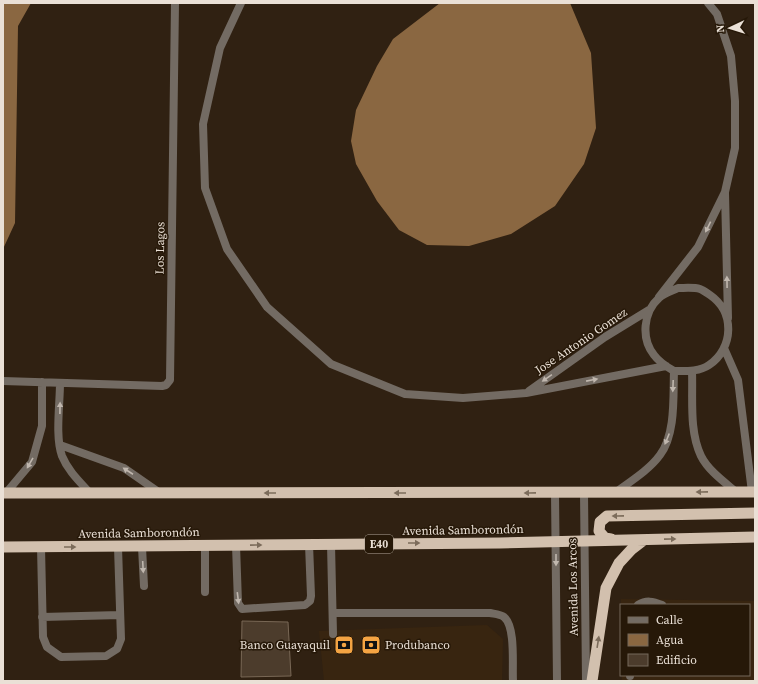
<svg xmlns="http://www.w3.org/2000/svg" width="758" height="684" font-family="'Source Serif 4',serif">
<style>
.built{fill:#382510}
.water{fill:#8a6741}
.building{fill:#4c3c2c;stroke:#796856}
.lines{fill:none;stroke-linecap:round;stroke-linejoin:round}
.service{stroke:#736b63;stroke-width:8}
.minor{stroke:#736b63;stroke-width:8}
.trunk{stroke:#d2c0ae;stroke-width:11}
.oneway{fill:#c0b7ae}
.oneway2{fill:#7c6c5b}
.labels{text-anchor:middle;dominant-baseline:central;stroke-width:3;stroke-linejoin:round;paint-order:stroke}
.shield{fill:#261808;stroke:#afa498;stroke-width:1}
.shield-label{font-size:11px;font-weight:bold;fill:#eae0d6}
.street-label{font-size:12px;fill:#eae0d6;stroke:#261808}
.poi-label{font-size:12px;fill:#eae0d6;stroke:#261808;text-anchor:end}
</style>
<rect width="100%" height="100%" fill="#302112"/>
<path class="built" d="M621,599L755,601V681H622V675H749V605H621Z
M487,625L503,639L502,681H324L319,631Z"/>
<path class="water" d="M3,3H31L18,26L15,223L3,249Z
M440,3H570L591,53L596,128L584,164L555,206L511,234L469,246L427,245L399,230L377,201L356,164L351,141L356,110L377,66L393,39Z"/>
<path class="building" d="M242,621L288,622L291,676L241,677Z"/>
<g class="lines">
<path class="service" d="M331,544L333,634
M236,545L238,603L242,609L305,605L310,601L311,596L309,544
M41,547L43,637L47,647L61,657L106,656L117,649L121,639L118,547
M142,547L144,586
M205,592V545
M638,605C646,600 653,601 662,605
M333,613H490C495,614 500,614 504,617C516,627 512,666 513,681
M42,617L120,615
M630,675V676"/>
<path class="minor" d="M241,3L220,48L203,124L205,188L227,249L267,307L331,364L405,394L463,398L526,393L666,366
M725,193L728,318
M678,288C685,288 694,287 700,289C703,290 707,293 710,295C735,312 734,348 709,365C699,372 685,371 674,371C667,367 659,362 654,355C641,339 643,312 659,298C664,293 672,291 678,288Z
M659,297L698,247L725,192L735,148V101L731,56L717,14L708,3
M724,348L738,380L752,492
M692,371C693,399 689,431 701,456C708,470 723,481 735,491
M3,381L162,386L166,385L170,380L175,3
M60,383C60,404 55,437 62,456C68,471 80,482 90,493
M529,391L605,337L649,310
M60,445L124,468L160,493
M616,492C631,481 649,470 660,455C676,434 673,396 674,371
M6,493L32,462L42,426V382
M555,493L557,681
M584,493L586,681"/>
<path class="trunk" d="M3,493L755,492
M611,539L605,538L599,531L600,522L607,516L755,513
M3,547L500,543L755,537
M592,681L606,588L619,563L631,550L644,540"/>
</g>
<defs><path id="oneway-solid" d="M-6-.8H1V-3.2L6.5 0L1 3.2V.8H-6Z"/></defs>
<g class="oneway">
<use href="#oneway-solid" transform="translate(708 227) rotate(116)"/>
<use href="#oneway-solid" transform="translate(727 282) rotate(-91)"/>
<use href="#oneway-solid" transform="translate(547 378) rotate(145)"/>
<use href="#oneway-solid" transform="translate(592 380) rotate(-11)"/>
<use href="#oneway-solid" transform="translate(673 386) rotate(92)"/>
<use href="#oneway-solid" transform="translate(60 408) rotate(-89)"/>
<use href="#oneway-solid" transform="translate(667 439) rotate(112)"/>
<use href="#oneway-solid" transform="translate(30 463) rotate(120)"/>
<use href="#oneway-solid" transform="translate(128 471) rotate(-147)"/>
<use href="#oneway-solid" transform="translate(556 560) rotate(90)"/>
<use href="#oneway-solid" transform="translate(143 567) rotate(87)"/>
<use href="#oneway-solid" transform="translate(238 598) rotate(83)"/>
</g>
<g class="oneway2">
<use href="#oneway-solid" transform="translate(702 492) rotate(179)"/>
<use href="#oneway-solid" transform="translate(270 493) rotate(-180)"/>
<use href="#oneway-solid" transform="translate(400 493) rotate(-180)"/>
<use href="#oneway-solid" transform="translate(530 493) rotate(179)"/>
<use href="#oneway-solid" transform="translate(618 516) rotate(179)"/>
<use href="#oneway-solid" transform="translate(670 539) rotate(-1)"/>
<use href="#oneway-solid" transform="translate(414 543)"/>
<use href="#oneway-solid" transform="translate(256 545) rotate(-1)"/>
<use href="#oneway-solid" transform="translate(70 547)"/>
<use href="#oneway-solid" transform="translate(598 642) rotate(-81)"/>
</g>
<defs>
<g id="bank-square" transform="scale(1)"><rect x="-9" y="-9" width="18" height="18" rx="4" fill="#f4a443" stroke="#261808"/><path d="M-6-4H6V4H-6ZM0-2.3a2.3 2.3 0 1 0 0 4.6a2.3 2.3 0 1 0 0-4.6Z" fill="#111"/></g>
</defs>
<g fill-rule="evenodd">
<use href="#bank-square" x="344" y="645"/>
<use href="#bank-square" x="371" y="645"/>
</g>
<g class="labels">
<rect class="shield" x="365" y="535" width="28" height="18" rx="3"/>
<g class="shield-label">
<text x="379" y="544">E40</text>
</g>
<g class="street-label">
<text transform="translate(160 248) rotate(-89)">Los Lagos</text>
<text transform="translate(581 341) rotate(-34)">Jose Antonio Gomez</text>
<text transform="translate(463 530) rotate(-1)">Avenida Samborondón</text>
<text transform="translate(139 533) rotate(-1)">Avenida Samborondón</text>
<text transform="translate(573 587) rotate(-91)">Avenida Los Arcos</text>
</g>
<g class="poi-label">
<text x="330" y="645">Banco Guayaquil</text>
<text x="385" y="645" text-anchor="start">Produbanco</text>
</g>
</g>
<rect width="758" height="684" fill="none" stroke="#eae0d6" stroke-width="8"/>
<rect x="620" y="604" width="130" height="72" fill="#261808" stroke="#74685a"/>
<rect x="628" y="617" width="20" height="6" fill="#736b63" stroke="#74685a"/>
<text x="656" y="624" font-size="12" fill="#eae0d6">Calle</text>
<rect x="628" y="634" width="20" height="12" fill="#8a6741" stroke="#74685a"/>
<text x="656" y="644" font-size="12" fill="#eae0d6">Agua</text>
<rect x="628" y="654" width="20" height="12" fill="#4c3c2c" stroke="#74685a"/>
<text x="656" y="664" font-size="12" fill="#eae0d6">Edificio</text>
<g transform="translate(730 28) rotate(266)" stroke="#261808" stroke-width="3" paint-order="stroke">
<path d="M0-3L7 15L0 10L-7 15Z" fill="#eae0d6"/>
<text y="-6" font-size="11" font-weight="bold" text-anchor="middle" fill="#eae0d6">N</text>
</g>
</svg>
